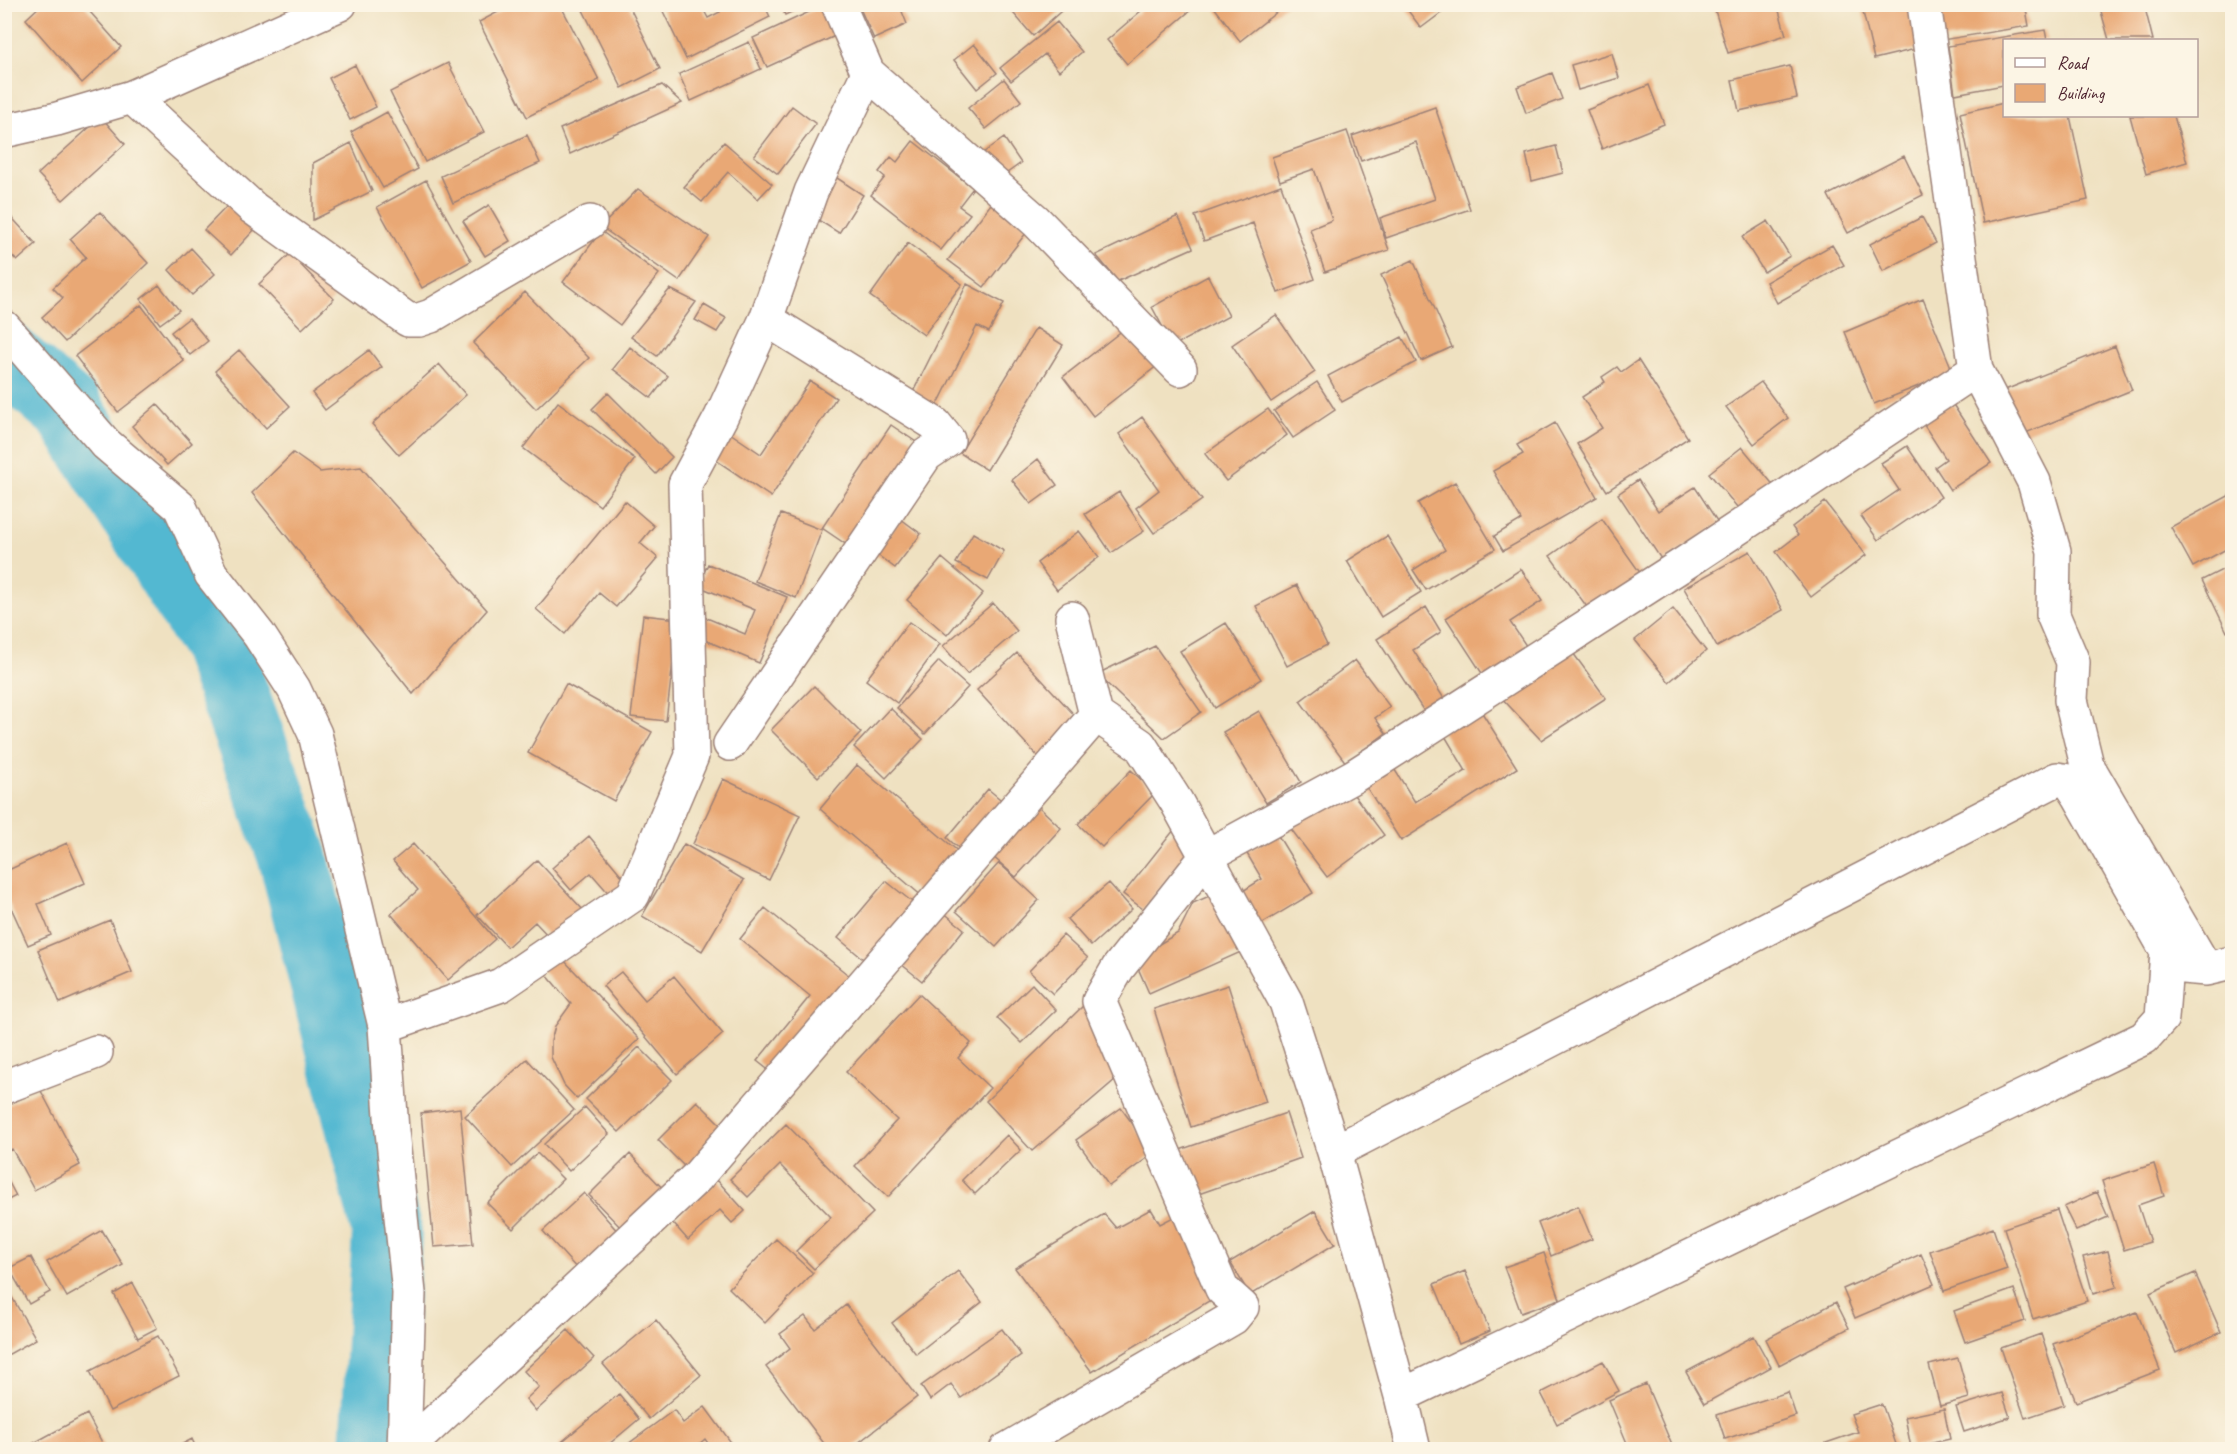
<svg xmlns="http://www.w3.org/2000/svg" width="2237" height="1454" font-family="Caveat,sans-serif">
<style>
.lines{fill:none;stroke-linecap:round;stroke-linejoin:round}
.river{stroke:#53b8d1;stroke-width:70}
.building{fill:#e9a874}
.minor-casing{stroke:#9c8076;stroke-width:36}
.minor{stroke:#fff;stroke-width:33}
</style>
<rect width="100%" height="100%" fill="#fcf5e5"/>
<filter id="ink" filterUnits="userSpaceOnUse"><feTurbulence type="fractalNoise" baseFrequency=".0167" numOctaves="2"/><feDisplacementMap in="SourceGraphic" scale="12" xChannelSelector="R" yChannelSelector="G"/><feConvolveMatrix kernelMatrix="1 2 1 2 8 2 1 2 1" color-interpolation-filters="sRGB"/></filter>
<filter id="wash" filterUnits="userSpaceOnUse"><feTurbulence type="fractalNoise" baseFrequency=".008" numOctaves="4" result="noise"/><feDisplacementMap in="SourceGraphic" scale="24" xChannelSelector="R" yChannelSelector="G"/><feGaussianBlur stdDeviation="1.35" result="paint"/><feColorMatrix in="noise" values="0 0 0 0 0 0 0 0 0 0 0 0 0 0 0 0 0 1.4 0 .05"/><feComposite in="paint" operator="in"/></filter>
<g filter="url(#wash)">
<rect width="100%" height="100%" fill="#efe1c1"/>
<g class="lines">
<path class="river" d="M4,355L69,411L215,642L293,857L387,1233L375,1450"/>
</g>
<g id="blocks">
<path class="building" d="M42,4H83L121,47L82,83L26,19Z
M513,4H560L599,80L527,117L479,22Z
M580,4H628L660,69L622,88Z
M716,4H764L770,17L686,59L660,5H701L708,18L720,12Z
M780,4H809L785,15Z
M858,4H899L907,24L874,39Z
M1011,4H1069L1033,36L1008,7Z
M1149,4H1198L1127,64L1107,40Z
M1217,4H1287L1240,41L1214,7Z
M1403,4H1453L1421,28Z
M1713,4H1777L1786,35L1728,53Z
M1874,4H1909L1920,48L1874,59L1862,8Z
M1930,4H2025L2029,26L1936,41Z
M2099,4H2144L2153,40H2109Z
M822,6L835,36L767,67L753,38Z
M1057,22L1082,52L1059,71L1045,54L1011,81L1000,68Z
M2045,30L2047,40H2004V85L1955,94L1948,46Z
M749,42L761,69L691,101L679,74Z
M974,44L997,73L977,89L954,60Z
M1612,53L1619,78L1578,90L1571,65Z
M448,63L484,132L425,162L390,92Z
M355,65L376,107L350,120L329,78Z
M1790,66L1797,98L1739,111L1732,80Z
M1552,73L1562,99L1526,113L1517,87Z
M1004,79L1021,101L986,129L968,108Z
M662,85L682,103L570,154L560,129Z
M1649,85L1664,124L1602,149L1587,110Z
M2004,103V116H2070L2088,200L1983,223L1960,113Z
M792,106L816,124L778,174L754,156Z
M1435,107L1470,209L1386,238L1380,218L1435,199L1416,142L1361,161L1352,136Z
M387,112L418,169L383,188L351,132Z
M2130,116H2174L2187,162L2146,174Z
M101,117L125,144L63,200L38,174Z
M1347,131L1389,250L1325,272L1310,229L1332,220L1314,169L1280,181L1272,157Z
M527,135L540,163L453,203L441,176Z
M1004,138L1021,163L1000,178L983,153Z
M913,141L973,188L959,206L970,214L941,250L871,195L885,177L879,172L891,157L897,162Z
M724,142L772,184L758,199L728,172L702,202L684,187Z
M351,143L372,191L313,220V163Z
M1556,146L1563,173L1532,181L1526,154Z
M1904,156L1923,195L1848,233L1828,195Z
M834,176L863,195L839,233L810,215Z
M426,180L471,261L422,288L377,207Z
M1281,185L1315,279L1278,293L1253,223L1204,241L1195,216Z
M638,189L709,237L679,281L601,227Z
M994,200L1030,228L984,287L948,260Z
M229,204L255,229L231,255L204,230Z
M489,205L510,241L485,256L463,221Z
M4,209L36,244L17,261L4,247Z
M100,212L148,263L65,342L42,317L63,298L53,288L86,257L70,239Z
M1178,216L1193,248L1118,281L1096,255Z
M1922,217L1936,243L1883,271L1870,244Z
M1768,221L1790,256L1764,272L1742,237Z
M601,231L659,274L620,325L563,282Z
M908,243L962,284L924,335L870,296Z
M1832,245L1844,265L1777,303L1766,282Z
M191,248L215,274L192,295L169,270Z
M290,254L334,299L302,329L259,284Z
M1413,260L1452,347L1421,361L1381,275Z
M1208,276L1229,316L1173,346L1152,307Z
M967,284L1004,303L989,332L977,326L933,414L908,402Z
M159,285L179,310L160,324L141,299Z
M670,289L696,302L657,356L631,337Z
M525,292L589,358L536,409L473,343Z
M1923,299L1953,372L1874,404L1845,332Z
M141,305L184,361L118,412L75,356Z
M704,305L726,318L717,332L695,320Z
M1276,315L1315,372L1271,402L1232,345Z
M189,318L208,341L190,355L171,332Z
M1128,326L1158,365L1093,416L1063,377Z
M1036,328L1063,345L987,470L960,453Z
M1402,337L1416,362L1342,402L1328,376Z
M2115,346L2132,390L2018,436L2000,392Z
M630,347L668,376L651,398L613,369Z
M239,350L290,406L266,428L215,371Z
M369,350L382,367L325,410L312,393Z
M1638,360L1688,438L1607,491L1577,444L1602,428L1582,397L1605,382L1602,377L1617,367L1621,372Z
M439,364L466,395L399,455L372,424Z
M810,381L836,398L771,497L704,452L721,427L761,454Z
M1317,382L1335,410L1293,438L1274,411Z
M1761,382L1788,418L1754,444L1726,407Z
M608,393L672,457L656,474L592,409Z
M558,402L635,459L600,506L523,448Z
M1952,403L1991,463L1950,490L1935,467L1946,459L1922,422Z
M157,404L192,443L167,465L132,426Z
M1268,409L1287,435L1226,481L1205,454Z
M1142,417L1202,500L1154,533L1136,508L1159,490L1119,434Z
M1555,423L1597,497L1503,551L1494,536L1521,520L1493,471L1523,454L1517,445Z
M891,425L922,446L853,549L822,528Z
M1907,446L1941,497L1878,540L1861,516L1899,490L1881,463Z
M1742,447L1775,487L1742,513L1709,473Z
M293,453L320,472L361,467L487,610L413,694L252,493Z
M1038,459L1057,485L1031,504L1012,480Z
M1638,480L1658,511L1695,487L1719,524L1663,562L1618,494Z
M1455,482L1495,549L1426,590L1413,570L1445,550L1418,503Z
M1119,492L1144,531L1111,553L1085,514Z
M2232,494V546L2193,567L2171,527Z
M625,501L654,526L640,543L658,558L616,607L599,593L565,634L536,609Z
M1825,502L1866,555L1811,597L1776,552L1798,535L1792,527Z
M781,514L822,530L796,598L755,581Z
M901,519L921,534L895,568L875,553Z
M1602,519L1646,581L1595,618L1550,556Z
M1079,531L1099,557L1057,590L1037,563Z
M973,533L1004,551L988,580L956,563Z
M1387,536L1421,592L1381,617L1347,561Z
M1750,551L1783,610L1717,647L1684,588Z
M942,558L983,593L947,635L907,600Z
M708,564L787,597L759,663L693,635L702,616L745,634L755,610L698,586Z
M2232,565V629L2227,632L2202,580Z
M1521,569L1542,601L1510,622L1531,653L1487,681L1446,618Z
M1297,585L1327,645L1287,666L1256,606Z
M993,603L1017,631L967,674L943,646Z
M1426,607L1441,632L1413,650L1445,700L1425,713L1377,639Z
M1673,609L1706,651L1669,682L1635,640Z
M643,615L678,619L666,721L631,717Z
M909,622L940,644L897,703L866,680Z
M1226,623L1261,679L1215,708L1180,651Z
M1565,642L1606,698L1541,740L1498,694Z
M1155,646L1201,712L1164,738L1097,674Z
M1017,653L1080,721L1040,759L977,690Z
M1355,660L1390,707L1375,718L1386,733L1346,763L1300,701Z
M939,661L968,687L925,734L897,708Z
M566,684L652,732L614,801L528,753Z
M814,686L861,733L818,777L771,730Z
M890,708L923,739L886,778L854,747Z
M1479,708L1517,768L1401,841L1365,785L1393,767L1415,802L1466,771L1442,731Z
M1259,711L1301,782L1266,803L1223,732Z
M857,765L967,859L930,903L820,809Z
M1131,770L1155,793L1102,847L1078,824Z
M723,779L800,815L769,880L693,844Z
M1348,787L1384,835L1327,877L1291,829Z
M988,789L1011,808L969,857L947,838Z
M1037,805L1061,828L1016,877L991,855Z
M1174,830L1194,846L1143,909L1123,894Z
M1277,834L1313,893L1258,926L1238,894L1262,879L1246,852Z
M589,836L627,882L611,896L591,873L571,890L552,868Z
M67,843L85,883L38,904L51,935L28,945L4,892V872Z
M413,844L495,939L448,980L391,914L418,890L393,861Z
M684,844L744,880L702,951L642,916Z
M537,860L584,911L552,940L535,922L507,947L477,915Z
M999,863L1039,900L996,947L956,911Z
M886,881L916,905L868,963L838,938Z
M1109,883L1132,909L1091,946L1067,919Z
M1214,894L1241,952L1149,993L1134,959L1178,933L1193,903Z
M765,908L857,982L780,1079L757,1061L810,996L740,939Z
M943,912L964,929L922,981L901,964Z
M110,920L132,972L60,1003L38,950Z
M1063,935L1088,958L1053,994L1029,971Z
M558,954L639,1039L577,1099L564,1085L551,1057V1041L555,1026L571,1004L541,968Z
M621,972L645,1000L674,976L723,1034L677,1074L603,986Z
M1032,984L1056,1010L1022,1043L997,1018Z
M1228,985L1266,1102L1191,1127L1154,1009Z
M919,994L971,1043L958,1058L990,1088L888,1197L855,1166L897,1120L846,1072Z
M1087,1002L1123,1073L1032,1151L986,1101Z
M639,1047L672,1080L619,1132L586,1099Z
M527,1059L574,1110L512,1167L465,1116Z
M40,1089L80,1165L34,1190L12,1149L4,1154V1107Z
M697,1101L729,1133L690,1172L658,1140Z
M585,1107L609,1134L569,1171L544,1144Z
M460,1108L473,1244L434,1247L421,1113Z
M1121,1108L1154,1153L1109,1186L1076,1140Z
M1286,1113L1301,1158L1190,1197L1174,1152Z
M786,1124L873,1213L814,1269L796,1251L831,1217L780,1165L748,1197L730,1179Z
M1007,1135L1021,1150L975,1194L962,1180Z
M537,1153L563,1179L513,1229L487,1203Z
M630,1154L666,1192L625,1232L589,1195Z
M2154,1164L2164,1196L2138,1205L2150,1242L2124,1250L2102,1181Z
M4,1173L16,1196L4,1202Z
M717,1180L745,1211L732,1223L720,1210L688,1240L672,1222Z
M2097,1192L2108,1217L2076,1231L2064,1207Z
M584,1193L619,1233L578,1270L543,1231Z
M1578,1206L1592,1239L1551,1256L1538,1223Z
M1151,1209L1160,1224L1185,1211L1214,1298L1092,1372L1015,1268L1104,1214L1116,1228Z
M2057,1210L2087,1301L2033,1319L2004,1228Z
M1315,1211L1335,1244L1250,1295L1230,1262Z
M1993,1228L2007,1269L1944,1291L1930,1251Z
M102,1230L123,1265L67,1297L47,1262Z
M776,1239L813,1273L765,1323L729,1288Z
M2108,1251L2117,1287L2093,1294L2083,1257Z
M1544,1253L1560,1299L1521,1313L1504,1267Z
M1921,1254L1934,1284L1855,1318L1843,1289Z
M31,1257L50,1292L29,1304L9,1268Z
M958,1271L982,1302L916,1354L892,1323Z
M1465,1271L1490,1331L1459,1344L1434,1284Z
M2195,1273L2221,1332L2176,1353L2150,1293Z
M133,1283L157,1328L138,1338L114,1294Z
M6,1287L36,1339L4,1357V1288Z
M2014,1289L2025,1321L1965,1342L1954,1311Z
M1836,1302L1849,1328L1779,1365L1766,1339Z
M846,1305L917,1397L849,1450H829L766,1367L790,1348L780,1334L805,1316L815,1329Z
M2137,1312L2160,1370L2076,1402L2053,1344Z
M656,1320L701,1375L649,1419L603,1364Z
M1002,1329L1021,1355L961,1398L951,1384L930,1400L921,1386Z
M568,1330L594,1358L536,1411L526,1399L539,1387L524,1371Z
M2041,1334L2064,1405L2025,1418L2001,1348Z
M158,1336L179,1376L110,1411L90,1371Z
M1754,1336L1771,1367L1704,1404L1686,1372Z
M1958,1358L1969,1398L1940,1406L1929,1365Z
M1603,1361L1619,1391L1557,1424L1541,1393Z
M1646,1384L1674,1450H1612L1627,1443L1609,1400Z
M1788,1392L1796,1416L1725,1439L1717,1415Z
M2002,1393L2010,1417L1964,1432L1956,1407Z
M619,1394L639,1419L602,1450H562L558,1445Z
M1882,1404L1898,1450H1829L1826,1443L1858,1432L1851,1414Z
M705,1407L730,1441L719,1450H713L705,1439L692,1450H620L674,1410L683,1423Z
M1944,1409L1950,1439L1911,1448L1905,1417Z
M87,1414L106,1450H21Z
M192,1439L197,1450H171Z"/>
</g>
</g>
<g filter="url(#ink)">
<use href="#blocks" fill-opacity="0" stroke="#9c8076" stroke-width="1.5"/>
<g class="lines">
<g class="minor-casing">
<path id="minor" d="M1924,4L1976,370L2034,482L2054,551L2053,615L2073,662L2071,700L2087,765L2206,969
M868,73L1036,221L1180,369
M132,97L253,208L408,320H419L431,316L590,222
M4,131L57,119L132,97L340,4
M4,327L106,444L180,507L211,574L259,635L294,689L315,734L385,1026L392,1131L409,1293L404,1450
M1072,618L1096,715L1140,745L1176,801L1286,1002L1334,1152L1401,1396L1414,1450
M730,744L926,455L948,440L935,424L766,319
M385,1026L501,985L633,895L692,756L685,484L721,417L766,319L811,192L868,73L838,4
M4,1087L96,1052
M1334,1152L2057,779L2069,781L2079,796L2167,951L2183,967L2206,969L2232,963
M1401,1396L2144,1038L2162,1018L2167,951
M405,1450L697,1177L1096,715
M1006,1450L1233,1318L1242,1307L1222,1289L1099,1001L1118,968L1207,856L1354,776L1688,561L1976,370"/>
</g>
<use href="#minor" class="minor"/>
</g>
</g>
<rect width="2237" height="1454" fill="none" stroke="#fcf5e5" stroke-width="24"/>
<rect x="2003" y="39" width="195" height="78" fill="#fcf5e5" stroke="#b59f9b" stroke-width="1.5"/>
<rect x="2015" y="58" width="30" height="9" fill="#ffffff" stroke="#b59f9b" stroke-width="1.5"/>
<text x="2057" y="69" font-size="18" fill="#4a1f2b">Road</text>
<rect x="2015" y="84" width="30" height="18" fill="#e9a874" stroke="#b59f9b" stroke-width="1.5"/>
<text x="2057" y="99" font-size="18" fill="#4a1f2b">Building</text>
</svg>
